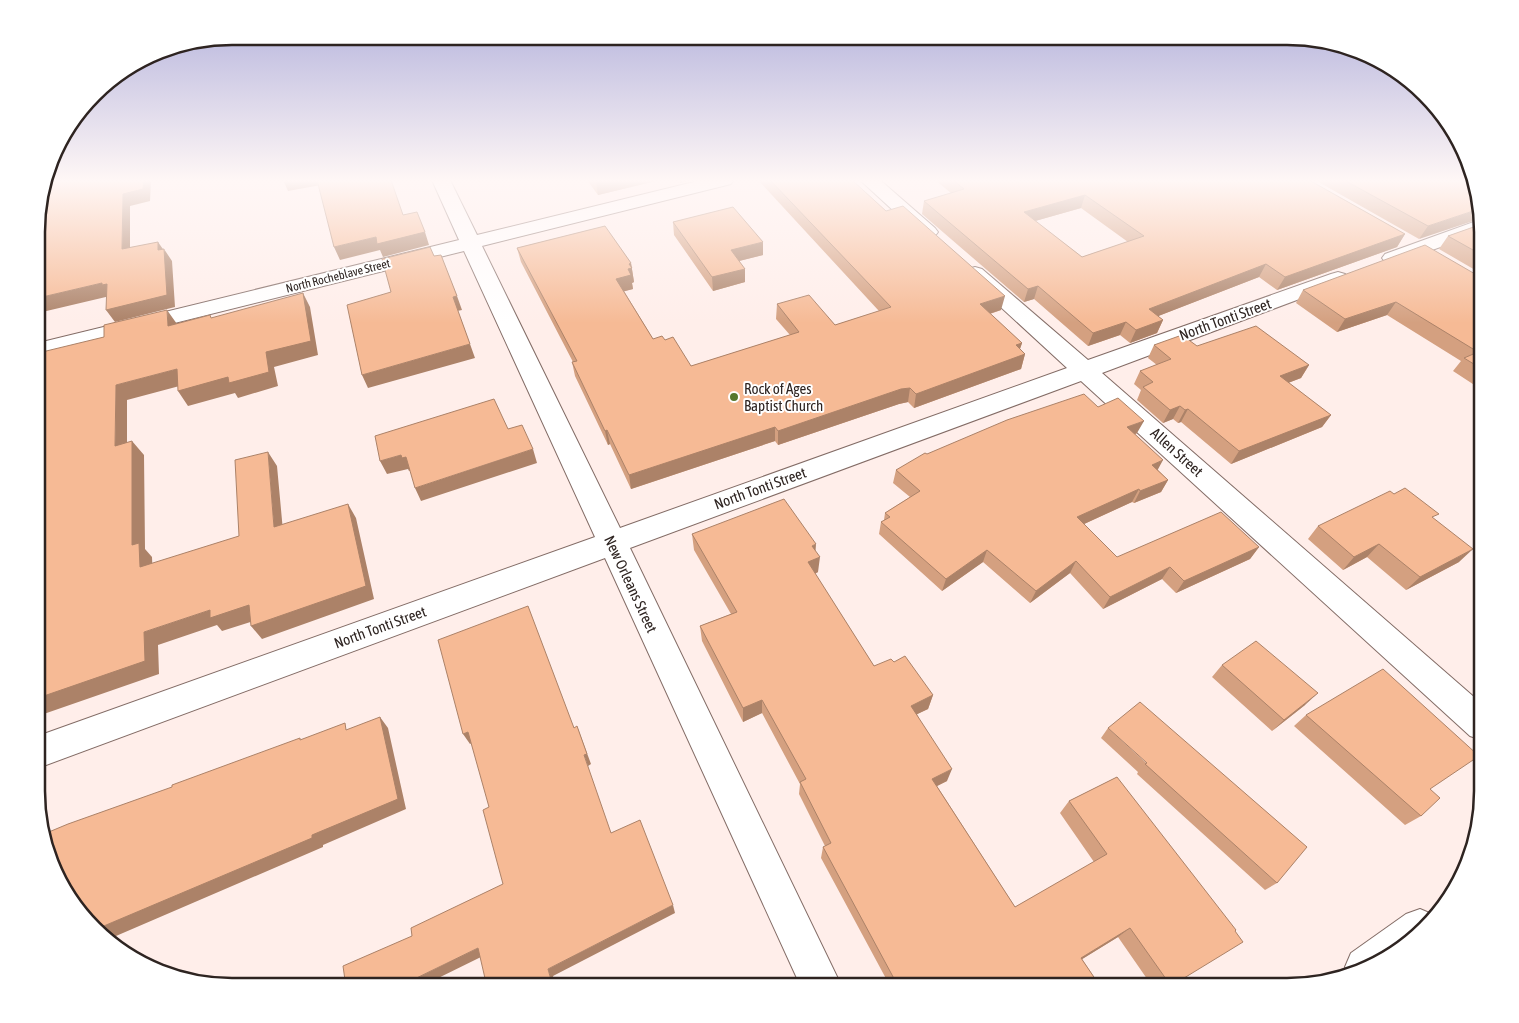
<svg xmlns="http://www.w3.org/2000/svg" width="1519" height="1023" font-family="'Asap Condensed',sans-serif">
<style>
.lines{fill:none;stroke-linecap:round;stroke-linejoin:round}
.minor-casing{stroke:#836c66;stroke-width:2}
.tertiary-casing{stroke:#836c66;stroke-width:2}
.minor{fill:#fff;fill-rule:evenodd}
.tertiary{fill:#fff;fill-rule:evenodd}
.wall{fill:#d4a080;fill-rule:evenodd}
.shaded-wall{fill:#ac8268}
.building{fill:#f6ba95;stroke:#ac8268;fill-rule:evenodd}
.poi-dot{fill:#56772d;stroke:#fff;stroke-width:2}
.labels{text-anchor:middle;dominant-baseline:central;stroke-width:4;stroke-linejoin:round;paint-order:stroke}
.far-street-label{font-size:12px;fill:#2e2421;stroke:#fff}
.street-label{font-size:15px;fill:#2e2421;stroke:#fff}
.poi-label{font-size:15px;fill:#2e2421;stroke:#fff;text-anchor:start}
.rim{fill:none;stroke:#2e2421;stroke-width:2.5}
</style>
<rect width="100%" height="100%" fill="#ffeeea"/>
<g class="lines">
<g class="minor-casing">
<path id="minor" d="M432,180H450L477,235L702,180H734L731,184L482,246L620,528L1067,368L968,277L965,273L968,269L975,267L982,269L1088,360L1331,274L1338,272L1345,274L1349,278L1345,282L1102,373L1482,704V740L1470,736L1081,381L630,548L842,987H801L605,558L38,768V736L595,537L464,251L38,357V343L459,240Z
M860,180H880L935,228L938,232L935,236L928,238L921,236Z
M1482,219V232L1399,262L1392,264L1385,262L1382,258L1385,254Z"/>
</g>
<g class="tertiary-casing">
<path id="tertiary" d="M1420,909L1434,915L1385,961L1347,972L1345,967L1351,953L1406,914Z"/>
</g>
<use href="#minor" class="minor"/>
<use href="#tertiary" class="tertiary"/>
</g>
<path class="wall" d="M587,180H660L598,195Z
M758,180H852L886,211L1001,310L990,314L1022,343L1020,349L1025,354L1021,369L914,408L908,402L899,404L778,445L775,441L631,489L610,444L608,445L575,376L572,362H573L521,262L517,248L631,263L634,282L632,283L633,289L624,291L653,339L665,340L691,366L790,335L776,319L777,304L835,325L879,311Z
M935,180H1309L1405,234L1397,247L1277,290L1259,277L1158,316L1163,320L1157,333L1130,343L1120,335L1088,346L1034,299L1024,302L922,214L924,201L951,193ZM1081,208L1128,242L1082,257L1035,221Z
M1315,180H1471L1419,239Z
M673,222L763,255L739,261L745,282L713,291L674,235Z
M1482,224V274L1439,249L1448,236Z
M1482,278V390L1453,371L1461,361L1387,315L1337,332L1296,303L1303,290Z
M1154,345L1197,346L1309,365L1301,378L1288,383L1331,415L1322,427L1231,464L1181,422L1178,423L1173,419L1163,423L1137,400L1141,390L1134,384L1140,371L1157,365L1148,358Z
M1098,407L1137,433L1135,435L1158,470L1168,480L1161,492L1134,503L1132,502L1084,524L1117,557L1259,547L1250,559L1176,593L1162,579L1103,609L1070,573L1030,603L983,562L942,591L879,534L881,522L884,520L885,513L910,497L893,483L896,470L927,454Z
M1434,519L1459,562L1406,590L1367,557L1343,570L1308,539L1318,526Z
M692,534L818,572L815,574L874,666L894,662L933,695L928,709L917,714L947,781L937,786L1015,907L1094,862L1060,813L1069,801L1117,777L1171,986H1152L1118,937L1082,959L1100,986H890L821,858L823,847L825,846L799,794L800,784L762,713L743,722L702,641L700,626L731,614L694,550Z
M1222,665L1305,705L1272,731L1212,677Z
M1306,715L1430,789L1421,816L1405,825L1294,726Z
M1108,728L1277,883L1265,890L1137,774L1138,772L1101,738Z"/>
<path class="shaded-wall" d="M144,180H151L150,201L130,206V262L122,249L123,194Z
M283,180H319L321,185L288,191Z
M477,180H489L478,182Z
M603,180H660L598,195L596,182Z
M680,180H694L680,183Z
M1085,195L1081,208L1021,225L1024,212Z
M1479,209L1482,218L1419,239L1428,226Z
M425,232L429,245L383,257L380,250L340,260L334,247L376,237Z
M1405,234L1397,247L1277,290L1285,277Z
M158,242L165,252L164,249L172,261L175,307L115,322L106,310L158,250Z
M763,242V255L731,263V250Z
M631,263L634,282L632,283L633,289L618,293L616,279L628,269L629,264Z
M1266,264L1259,277L1143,322L1149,309Z
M745,269V282L713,291L712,277Z
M102,283L107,284L110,296L38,313V298Z
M1038,286L1034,299L1024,302L1028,289Z
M303,293L310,307L318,355L274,367L278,386L238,398L235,393L188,406L178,391L266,352Z
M457,296L462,310L457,311L453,297Z
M1005,296L1001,310L976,318L980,304Z
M1396,302L1387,315L1337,332L1345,319Z
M167,310L177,324L168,326Z
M1163,320L1157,333L1130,343L1136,330Z
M1126,322L1120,335L1088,346L1093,333Z
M1022,343L1017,357L1016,345Z
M470,344L475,358L368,388L362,375Z
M1025,354L1021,369L914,408L916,394Z
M1309,365L1301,378L1272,389L1280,376Z
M177,369L187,384L127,400V460L115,446L116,385Z
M910,388L908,402L899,404L778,445V431L901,389Z
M1180,406L1173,419L1163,423L1170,410Z
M1188,409L1181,422L1178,423L1185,410Z
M1331,415L1322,427L1231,464L1239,451Z
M1144,421L1137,433L1121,440L1127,427Z
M775,427V441L631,489L629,475Z
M607,430L610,444L608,445L605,431Z
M132,441L144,455L145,549L152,557L153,581L140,567L132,545Z
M533,449L537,463L421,501L415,488Z
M268,452L277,466L284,542L274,527Z
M401,455L406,457L412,470L409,471L408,469L387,474L380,461Z
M1163,460L1156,473L1152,465Z
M1168,480L1161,492L1134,503L1140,491Z
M1139,489L1132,502L1071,530L1077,517Z
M348,504L356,518L374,599L262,639L251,626Z
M816,544L815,559L820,557L818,572L807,577L808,562L812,546Z
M1379,544L1367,557L1343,570L1354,557Z
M1259,547L1250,559L1176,593L1184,581Z
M1473,549L1459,562L1406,590L1420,577Z
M987,550L983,562L942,591L946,579Z
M1076,561L1070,573L1030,603L1036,591Z
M1170,567L1162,579L1103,609L1110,597Z
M249,605L260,619L222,631L217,625L158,645L159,674L38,716V698L144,632L210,610Z
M1318,693L1305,705L1272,731L1284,720Z
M933,695L928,709L907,719L911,706Z
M762,700V713L743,722V708Z
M380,717L388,728L406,809L323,845V847L109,939L99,928L312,835Z
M577,726L591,764L588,766L584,755Z
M468,732L474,742L470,744L463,734Z
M952,769L947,781L927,791L932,779Z
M673,905L675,913L553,976L556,987H553L548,969Z
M1130,928L1118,937L1071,966L1081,958Z
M478,948L485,955L420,987H398Z"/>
<path class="building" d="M46,180H144L143,189L123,194L122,249L158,242V250L164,249L167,295L106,310L107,284L102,285V283L38,298V206Z
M317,180H391L403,215L417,212L425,232L377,244L376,237L334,247Z
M770,180H852L886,211L903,206L1005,296L980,304L1022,343L1016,345L1025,354L916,394L910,388L901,389L778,431L775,427L629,475L607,430L605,431L572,362L577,361L517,248L605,226L631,263L629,264L632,268L628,269L631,275L616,279L653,339L662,336L665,340L673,337L691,366L799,332L777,304L809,295L835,325L891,307Z
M953,180H1309L1405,234L1285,277L1266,264L1149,309L1163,320L1136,330L1126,322L1093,333L1038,286L1028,289L924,201L964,189ZM1085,195L1144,236L1082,257L1024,212Z
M1344,180H1471L1479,209L1428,226Z
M733,207L763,242L731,250L745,269L712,277L673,222Z
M1482,224V255L1448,236Z
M1425,245L1482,278V369L1464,358L1478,352L1396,302L1345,319L1303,290Z
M430,247L434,256L441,255L457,296L453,297L470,344L362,375L347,305L391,292L382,259Z
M303,293L311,341L266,352L269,372L229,383L228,377L178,391L177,369L116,385L115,446L132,441V545L139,543L140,567L239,536L235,460L268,452L274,527L348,504L366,586L251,626L249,605L210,618V610L144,632L145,661L38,698V353L104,337V325L167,310L168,326L210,315L211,318Z
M1256,326L1309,365L1280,376L1331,415L1239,451L1188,409L1185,410L1180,406L1170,410L1143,387L1153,382L1140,371L1171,359L1154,345L1182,335L1197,346Z
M1084,394L1098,407L1118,398L1144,421L1127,427L1163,460L1152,465L1168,480L1140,491L1139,489L1077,517L1117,557L1221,512L1259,547L1184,581L1170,567L1110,597L1076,561L1036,591L987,550L946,579L881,522L890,517L885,513L920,491L896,470L925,453L927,454L1007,420Z
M494,399L508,429L522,425L533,449L415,488L406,457L402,458L401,455L380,461L375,436Z
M1405,488L1439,514L1432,517L1473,549L1420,577L1379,544L1354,557L1318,526L1390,491L1394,494Z
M784,499L816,544L812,546L820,557L808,562L874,666L891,659L894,662L905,656L933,695L911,706L952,769L932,779L1015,907L1107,854L1069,801L1117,777L1236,930L1235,931L1243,942L1171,986L1130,928L1081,958L1100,986H898L823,847L831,843L800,782L806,779L762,700L743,708L700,626L737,612L692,534Z
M528,606L574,728L577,726L587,754L584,755L611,833L640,820L673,905L548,969L553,987H487L478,948L398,987H346L343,966L412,936L411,928L503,884L483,810L489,807L468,732L463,734L438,640Z
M1256,641L1318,693L1284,720L1222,665Z
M1383,669L1479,756L1430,789L1440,798L1421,816L1306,715Z
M1140,702L1307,847L1277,883L1145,764L1147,763L1108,728Z
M380,717L398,799L312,835V838L99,928L63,889L44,834L68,824L172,787V785L300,738V740L345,723L346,730Z"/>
<linearGradient id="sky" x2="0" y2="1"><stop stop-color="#b1b0db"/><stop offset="0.56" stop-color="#fff7f6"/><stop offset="1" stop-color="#fff7f6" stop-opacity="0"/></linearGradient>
<rect width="1519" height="323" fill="url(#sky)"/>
<circle class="poi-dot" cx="734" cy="397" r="5"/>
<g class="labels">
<g class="far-street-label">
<text transform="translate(338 276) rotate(-14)">North Rocheblave Street</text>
</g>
<g class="street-label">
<text transform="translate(1225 319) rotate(-20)">North Tonti Street</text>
<text transform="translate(1177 452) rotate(42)">Allen Street</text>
<text transform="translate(760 488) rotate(-20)">North Tonti Street</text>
<text transform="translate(631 584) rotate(65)">New Orleans Street</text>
<text transform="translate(380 627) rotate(-20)">North Tonti Street</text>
</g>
<g class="poi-label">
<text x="744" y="388">Rock of Ages<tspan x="744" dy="17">Baptist Church</tspan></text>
</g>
</g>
<path d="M0 0H1519V1023H0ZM232 45H1287A187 187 0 0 1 1474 232V791A187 187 0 0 1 1287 978H232A187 187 0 0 1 45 791V232A187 187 0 0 1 232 45Z" fill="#fff" fill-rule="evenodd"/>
<path class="rim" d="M232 45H1287A187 187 0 0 1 1474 232V791A187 187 0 0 1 1287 978H232A187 187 0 0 1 45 791V232A187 187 0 0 1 232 45Z"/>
</svg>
